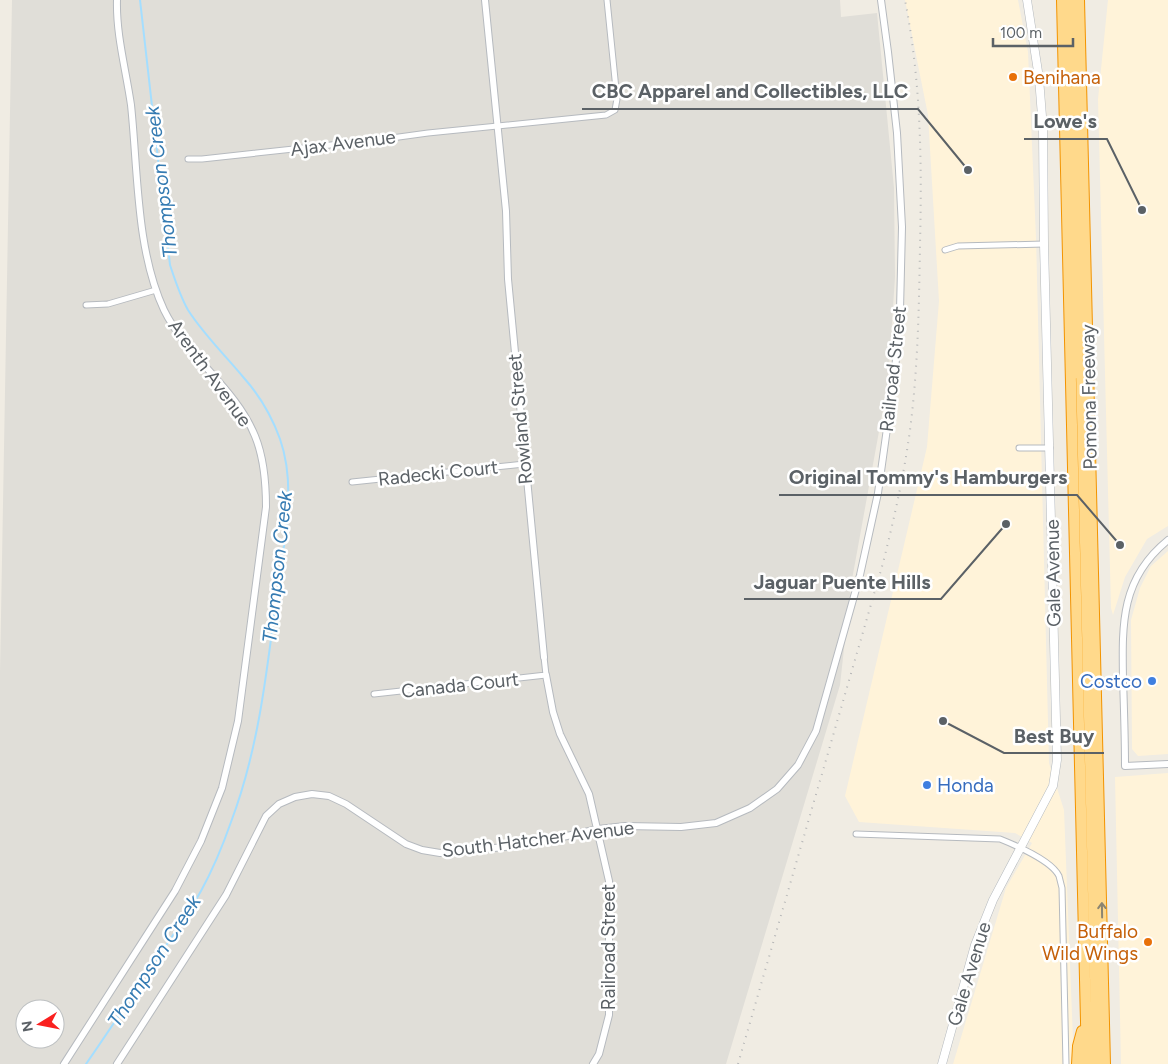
<svg xmlns="http://www.w3.org/2000/svg" width="1168" height="1064" font-family="Figtree,sans-serif">
<style>
.commercial{fill:#fff3d9}
.industrial{fill:#e0ded8;fill-rule:evenodd}
.lines{fill:none;stroke-linecap:round;stroke-linejoin:round}
.stream{stroke:#a4deff;stroke-width:2}
.minor-casing{stroke:#b6babf;stroke-width:7}
.tertiary-casing{stroke:#b6babf;stroke-width:8}
.secondary-casing{stroke:#b5babf;stroke-width:9}
.motorway-casing{stroke:#f39400;stroke-width:12}
.minor{stroke:#fff;stroke-width:5}
.tertiary{stroke:#fff;stroke-width:6}
.secondary{stroke:#fff;stroke-width:8}
.motorway{stroke:#ffd98b;stroke-width:10}
.rail{stroke:#b5b6b7;stroke-width:2;stroke-dasharray:1 6;stroke-linecap:butt}
.oneway{stroke:#8c8571}
.food-dot{fill:#e8710a;stroke:#fff;stroke-width:2}
.shop-dot{fill:#3f7fe0;stroke:#fff;stroke-width:2}
.labels{text-anchor:middle;dominant-baseline:central;stroke-width:5;stroke-linejoin:round;paint-order:stroke}
.food-label{font-size:19px;fill:#c56008;stroke:#fff;text-anchor:start}
.street-label{font-size:19px;fill:#5b6166;stroke:#fff}
.shop-label{font-size:19px;fill:#366cbe;stroke:#fff;text-anchor:end}
.water-label{font-size:20px;font-style:italic;fill:#357bb2;stroke:#fff}
.leader{fill:none;stroke:#5b6166;stroke-width:2}
.callout-dot{fill:#5b6166;stroke:#fff;stroke-width:2}
.callout-label{font-size:20px;text-anchor:middle;font-weight:bold;fill:#5b6166;stroke:#fff;stroke-width:5;stroke-linejoin:round;paint-order:stroke}
</style>
<rect width="100%" height="100%" fill="#f0ece3"/>
<path class="commercial" d="M905,0H1018L1028,52L1036,238L1049,763L1064,810L1073,1040L1071,1064H953L1006,888L1032,843L1015,833L859,822L845,796L927,447L939,301L928,115Z
M1108,0H1168V526L1147,539L1125,577L1113,615L1111,608L1098,99Z
M1168,551V754L1138,756L1132,749L1131,620L1140,588L1151,566Z
M1168,773V1064H1121L1115,777Z"/>
<path class="industrial" d="M12,0H840L841,17L877,13L894,188L895,277L888,382L851,585L840,685L726,1064H0V672ZM25,1009H55V1039H25Z"/>
<g class="lines">
<path class="stream" d="M86,1064C107,1034 127,1003 148,972C166,945 185,919 201,891C213,869 223,845 231,822C259,748 267,670 277,592C284,544 297,487 280,439C272,417 260,396 244,378C225,355 204,335 188,310C180,296 175,280 170,265L140,0"/>
<g class="minor-casing">
<path id="minor" d="M188,159H202L377,140L428,133L606,115L615,110L617,99L607,0
M945,250L958,246L1044,244
M86,305L108,304L156,290
M1019,448H1050
M352,482L524,464
M374,694L546,675L544,657
M856,834L1000,839C1015,845 1052,861 1059,876C1060,880 1061,884 1062,888L1066,1064"/>
</g>
<g class="tertiary-casing">
<path id="tertiary" d="M485,0L506,211L508,279L544,657
M1168,540C1121,578 1122,623 1123,679C1124,708 1125,737 1125,766L1168,764
M546,675L553,712L560,734L589,794L609,881V1015L599,1054L593,1064
M64,1064L175,891L201,841L222,788L238,721L266,507C266,483 264,458 255,436C235,387 187,357 164,310C136,250 138,171 131,105C126,70 116,35 117,0
M117,1064L226,895L266,816L279,804L295,797L312,794L329,796L346,804L406,844L422,850L440,853L527,845L598,829L625,826L681,827L716,823L750,808L777,789L798,765L816,731L860,575L878,493L895,371L900,310L902,227L897,133L888,52L881,0"/>
</g>
<g class="secondary-casing">
<path id="secondary" d="M942,1064L975,945L993,900L1053,786L1057,760L1044,244L1043,129L1039,78L1027,0"/>
</g>
<g class="motorway-casing">
<path id="motorway" d="M1062,0L1087,1064
M1070,0L1078,374
M1079,0L1105,1064
M1081,368L1097,1064
M1077,1064L1078,1046L1082,1031"/>
</g>
<use href="#minor" class="minor"/>
<use href="#tertiary" class="tertiary"/>
<use href="#secondary" class="secondary"/>
<use href="#motorway" class="motorway"/>
<path class="rail" d="M738,1064L883,563C894,519 904,475 910,430C918,368 919,307 920,245C922,163 921,81 905,0"/>
</g>
<defs><path id="oneway-shaft" d="M-6 0H5M1.5-3L5.5 0L1.5 3" fill="none" stroke-width="1.6" stroke-linecap="round" stroke-linejoin="round" transform="scale(1.25)"/></defs>
<use class="oneway" href="#oneway-shaft" transform="translate(1102 910) rotate(-91)"/>
<g class="food-dot">
<circle cx="1013" cy="77" r="5"/>
<circle cx="1148" cy="942" r="5"/>
</g>
<g class="shop-dot">
<circle cx="1152" cy="681" r="5"/>
<circle cx="927" cy="785" r="5"/>
</g>
<g class="labels">
<g class="food-label">
<text x="1023" y="77">Benihana</text>
<text x="1138" y="931" text-anchor="end">Buffalo<tspan x="1138" dy="22">Wild Wings</tspan></text>
</g>
<g class="street-label">
<text transform="translate(343 143) rotate(-7)">Ajax Avenue</text>
<text transform="translate(893 369) rotate(-84)">Railroad Street</text>
<text transform="translate(210 373) rotate(54)">Arenth Avenue</text>
<text transform="translate(1089 397) rotate(-91)">Pomona Freeway</text>
<text transform="translate(520 419) rotate(-95)">Rowland Street</text>
<text transform="translate(438 473) rotate(-6)">Radecki Court</text>
<text transform="translate(1053 573) rotate(-91)">Gale Avenue</text>
<text transform="translate(460 685) rotate(-6)">Canada Court</text>
<text transform="translate(538 839) rotate(-7)">South Hatcher Avenue</text>
<text transform="translate(608 947) rotate(-90)">Railroad Street</text>
<text transform="translate(969 974) rotate(-73)">Gale Avenue</text>
</g>
<g class="shop-label">
<text x="1142" y="681">Costco</text>
<text x="937" y="785" text-anchor="start">Honda</text>
</g>
<g class="water-label">
<text transform="translate(161 182) rotate(-97)">Thompson Creek</text>
<text transform="translate(277 567) rotate(-84)">Thompson Creek</text>
<text transform="translate(154 961) rotate(-57)">Thompson Creek</text>
</g>
</g>
<path class="leader" d="M968 170L918 109H582M1142 210L1107 139H1024M1120 545L1077 495H779M1006 524L941 599H744M943 721L1004 753H1104"/>
<g class="callout-dot">
<circle cx="968" cy="170" r="5"/>
<circle cx="1142" cy="210" r="5"/>
<circle cx="1120" cy="545" r="5"/>
<circle cx="1006" cy="524" r="5"/>
<circle cx="943" cy="721" r="5"/>
</g>
<g class="callout-label">
<text x="750" y="98">CBC Apparel and Collectibles, LLC</text>
<text x="1065" y="128">Lowe's</text>
<text x="928" y="484">Original Tommy's Hamburgers</text>
<text x="842" y="589">Jaguar Puente Hills</text>
<text x="1054" y="743">Best Buy</text>
</g>
<g transform="translate(40 1024) rotate(260)"><circle r="24" fill="#ffffff" stroke="#bdc0c2"/>
<path d="M0-4L9 19L0 12L-9 19Z" fill="#fa201f"/>
<text y="-8" font-size="14" font-weight="bold" text-anchor="middle" fill="#5b6166">N</text>
</g>
<path d="M993 38v8h80v-8" fill="none" stroke="#5b6166" stroke-width="2.5"/>
<text x="1000" y="38" font-size="15" fill="#5b6166" stroke="#ffffff" stroke-width="4" paint-order="stroke">100 m</text>
</svg>
